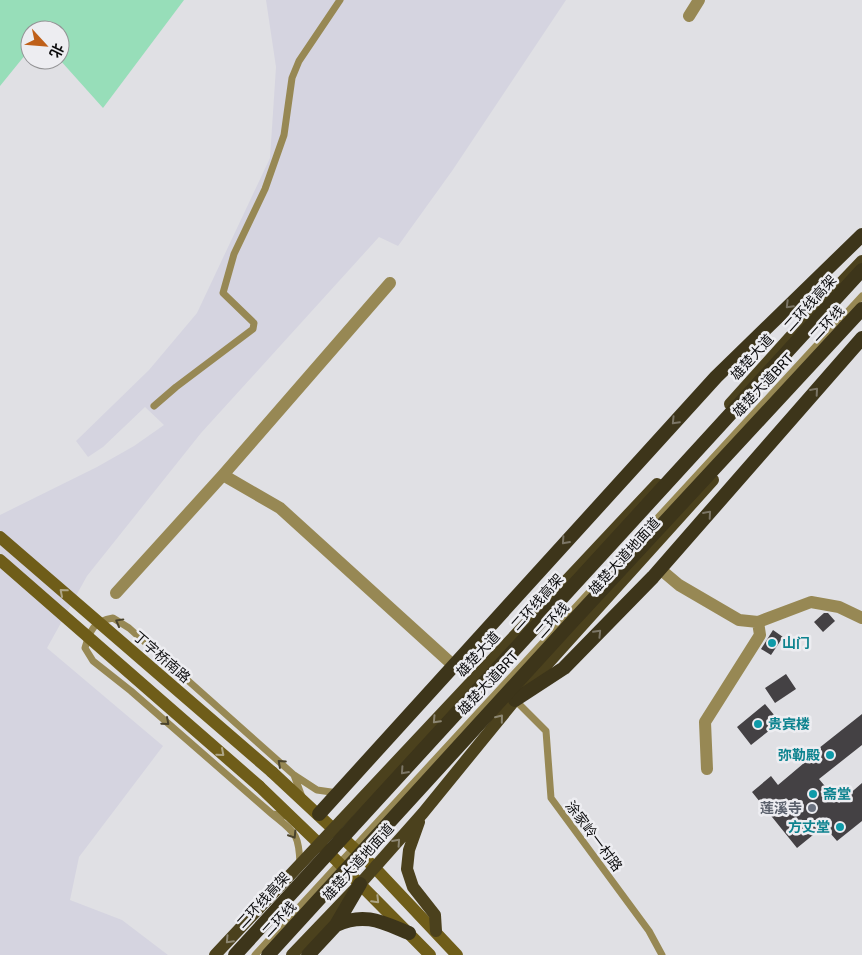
<svg xmlns="http://www.w3.org/2000/svg" width="862" height="955" font-family="Roboto,'Noto Sans SC',sans-serif">
<style>
.built{fill:#d5d4e0}
.green{fill:#97deb9}
.building{fill:#444144}
.lines{fill:none;stroke-linecap:round;stroke-linejoin:round}
.service{stroke:#978854;stroke-width:7}
.minor{stroke:#978854;stroke-width:12}
.secondary{stroke:#6f5d19;stroke-width:12}
.primary{stroke:#4b411d;stroke-width:12}
.trunk{stroke:#3d351a;stroke-width:14}
.secondary-bridge{stroke:#6f5d19;stroke-width:12}
.trunk-bridge{stroke:#3d351a;stroke-width:14}
.oneway{stroke:#7b7565}
.oneway2{stroke:#aea585}
.oneway3{stroke:#4a432c}
.oneway4{stroke:#8c8672}
.culture-dot{fill:#0f9aa8;stroke:#ededf1;stroke-width:2}
.worship-dot{fill:#6b7280;stroke:#ededf1;stroke-width:2}
.labels{text-anchor:middle;dominant-baseline:central;stroke-width:5;stroke-linejoin:round;paint-order:stroke}
.street-label{font-size:14px;fill:#0b0b0c;stroke:#ededf1}
.culture-label{font-size:14px;font-weight:bold;fill:#0d838f;stroke:#ededf1;text-anchor:start}
.worship-label{font-size:14px;font-weight:bold;fill:#5b616d;stroke:#ededf1;text-anchor:end}
</style>
<rect width="100%" height="100%" fill="#e0e0e4"/>
<path class="built" d="M266,0H566L452,171L398,246L379,237L201,433L87,576L47,648L163,746L79,857L70,900L122,920L168,955H0V515L97,467L134,446L164,425L145,407L103,447L88,457L76,441L149,370L197,313L270,158L276,67Z"/>
<path class="green" d="M0,0H184L103,108L60,60V30H30V49L0,86Z"/>
<path class="building" d="M824,613H828L835,621L823,632L814,622Z
M773,630L783,637L771,655L761,649Z
M786,674L796,689L775,703L765,688Z
M765,704L780,722L751,745L737,727Z
M862,714V745L819,779L839,803L862,783V821L837,841L824,826L797,848L752,792L771,776L778,785L810,758L809,756Z"/>
<g class="lines">
<path class="service" d="M154,406L176,387L253,329L254,323L223,293L234,254L265,189L284,135L292,78L299,61L340,0
M515,700L546,731L551,798L649,931L662,955
M294,775L302,797
M272,814C295,833 299,833 300,864
M287,816L272,814L131,691L93,661L85,648C90,630 94,621 113,618L129,628L294,775L317,790L338,793
M255,955L862,296"/>
<path class="minor" d="M689,16L699,0
M223,475L280,508L454,666
M660,569L679,585L739,620L758,622L811,602L839,607L862,618
M116,593L223,475L390,283
M707,769L705,722L760,635L758,622"/>
<path class="secondary" d="M272,772L374,867L457,955
M259,786L337,861L430,955"/>
<path class="primary" d="M730,404L801,325L862,261
M419,822L409,850L407,869L413,887L435,915L436,931
M215,955L657,484
M292,955L360,884L423,813L515,700L713,480"/>
<path class="trunk" d="M515,700L564,668L653,577L862,338
M319,814L716,377L862,235
M336,925C365,912 382,922 409,933
M308,955L336,925L360,884"/>
<path class="secondary-bridge" d="M0,537L272,772
M0,560L259,786"/>
<path class="trunk-bridge" d="M235,955L862,270
M268,955L572,622L862,309"/>
</g>
<defs><path id="oneway-chevron" d="M-2-3.5L2.5 0L-2 3.5" fill="none" stroke-width="1.6" stroke-linecap="round" stroke-linejoin="round" transform="scale(1.25)"/></defs>
<g class="oneway">
<use href="#oneway-chevron" transform="translate(789 305) rotate(135)"/>
<use href="#oneway-chevron" transform="translate(815 391) rotate(-49)"/>
<use href="#oneway-chevron" transform="translate(675 421) rotate(134)"/>
<use href="#oneway-chevron" transform="translate(708 514) rotate(-49)"/>
<use href="#oneway-chevron" transform="translate(565 541) rotate(132)"/>
<use href="#oneway-chevron" transform="translate(598 633) rotate(-46)"/>
<use href="#oneway-chevron" transform="translate(404 771) rotate(132)"/>
</g>
<g class="oneway2">
<use href="#oneway-chevron" transform="translate(63 592) rotate(-139)"/>
<use href="#oneway-chevron" transform="translate(221 753) rotate(41)"/>
<use href="#oneway-chevron" transform="translate(376 900) rotate(45)"/>
</g>
<g class="oneway3">
<use href="#oneway-chevron" transform="translate(119 622) rotate(-151)"/>
<use href="#oneway-chevron" transform="translate(166 722) rotate(41)"/>
<use href="#oneway-chevron" transform="translate(281 763) rotate(-138)"/>
<use href="#oneway-chevron" transform="translate(293 835) rotate(58)"/>
</g>
<g class="oneway4">
<use href="#oneway-chevron" transform="translate(500 718) rotate(-51)"/>
<use href="#oneway-chevron" transform="translate(436 720) rotate(133)"/>
<use href="#oneway-chevron" transform="translate(397 842) rotate(-48)"/>
<use href="#oneway-chevron" transform="translate(229 940) rotate(133)"/>
</g>
<g class="culture-dot">
<circle cx="772" cy="643" r="5"/>
<circle cx="758" cy="724" r="5"/>
<circle cx="830" cy="755" r="5"/>
<circle cx="813" cy="794" r="5"/>
<circle cx="840" cy="827" r="5"/>
</g>
<circle class="worship-dot" cx="812" cy="808" r="5"/>
<g class="labels">
<g class="street-label">
<text transform="translate(810 303) rotate(-48)">二环线高架</text>
<text transform="translate(827 323) rotate(-47)">二环线</text>
<text transform="translate(752 357) rotate(-48)">雄楚大道</text>
<text transform="translate(763 385) rotate(-47)">雄楚大道BRT</text>
<text transform="translate(624 556) rotate(-48)">雄楚大道地面道</text>
<text transform="translate(537 602) rotate(-48)">二环线高架</text>
<text transform="translate(552 620) rotate(-48)">二环线</text>
<text transform="translate(478 654) rotate(-47)">雄楚大道</text>
<text transform="translate(162 657) rotate(41)">丁字桥南路</text>
<text transform="translate(488 683) rotate(-47)">雄楚大道BRT</text>
<text transform="translate(594 836) rotate(53)">涂家岭一村路</text>
<text transform="translate(358 862) rotate(-48)">雄楚大道地面道</text>
<text transform="translate(263 900) rotate(-47)">二环线高架</text>
<text transform="translate(279 919) rotate(-47)">二环线</text>
</g>
<g class="culture-label">
<text x="782" y="643">山门</text>
<text x="768" y="724">贵宾楼</text>
<text x="820" y="755" text-anchor="end">弥勒殿</text>
<text x="823" y="794">斋堂</text>
<text x="830" y="827" text-anchor="end">方丈堂</text>
</g>
<g class="worship-label">
<text x="802" y="808">莲溪寺</text>
</g>
</g>
<g transform="translate(45 45) rotate(116)"><circle r="24" fill="#ededf1" stroke="#939395"/>
<path d="M0-4L9 19L0 12L-9 19Z" fill="#bf6019"/>
<text y="-8" font-size="14" font-weight="bold" text-anchor="middle" fill="#0b0b0c">北</text>
</g>
</svg>
